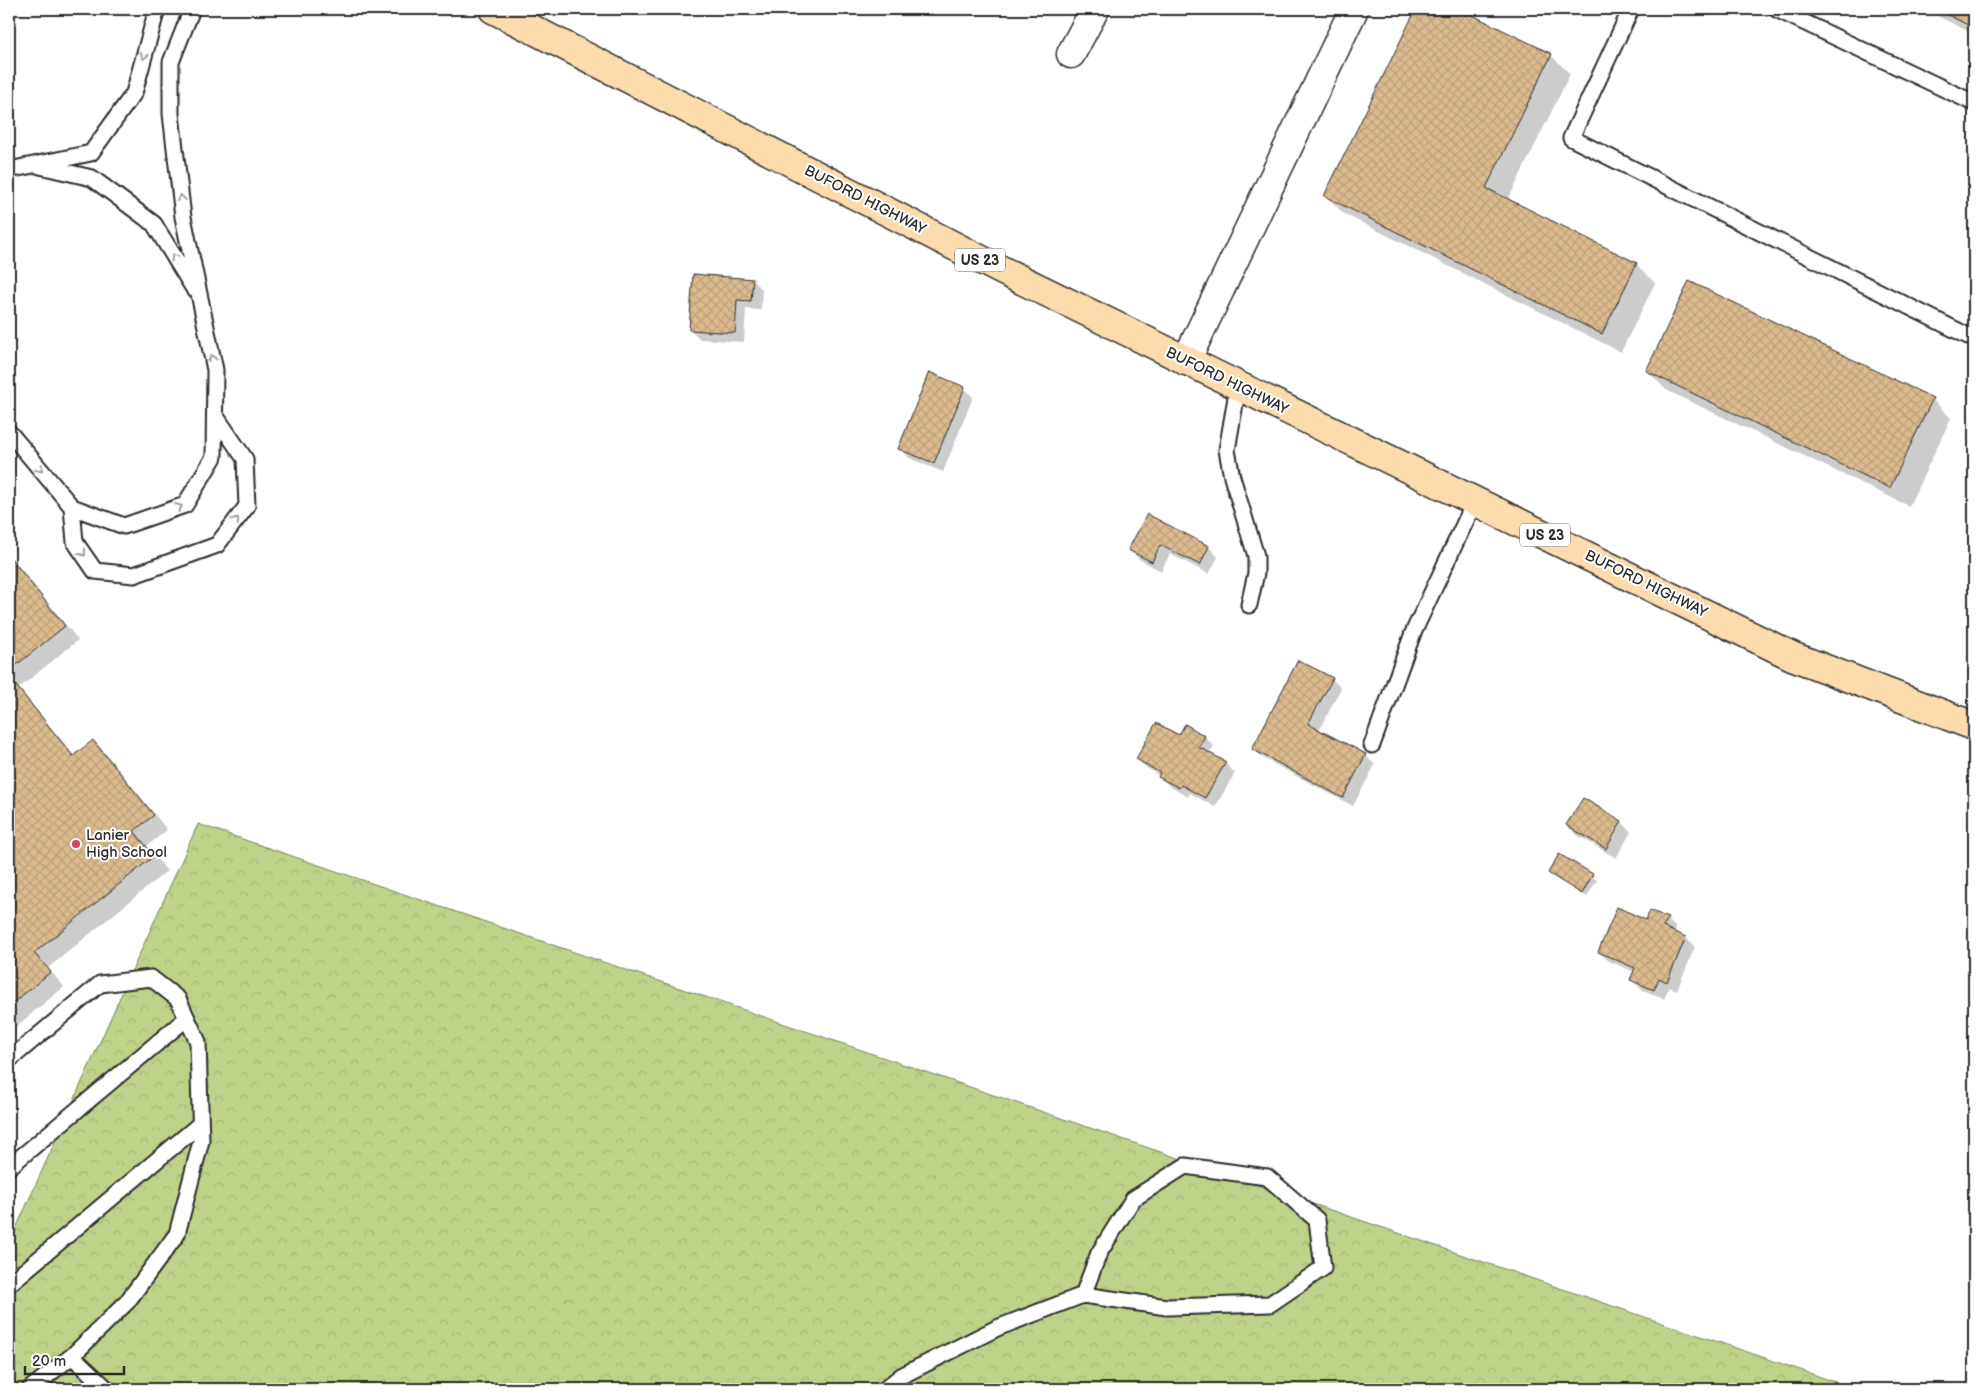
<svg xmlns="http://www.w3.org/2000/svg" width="1983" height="1398" font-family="'Balsamiq Sans',sans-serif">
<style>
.forest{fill:url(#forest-crowns);stroke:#747f5a}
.shadow{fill:#0003}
.building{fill:url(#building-cross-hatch);stroke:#2b2b2b}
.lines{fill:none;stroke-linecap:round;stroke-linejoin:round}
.lane-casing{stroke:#2b2b2b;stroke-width:19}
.street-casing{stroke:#2b2b2b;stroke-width:31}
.primary-casing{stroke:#2b2b2b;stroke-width:31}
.lane{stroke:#fff;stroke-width:15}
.street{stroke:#fff;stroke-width:28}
.primary{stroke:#fcdcac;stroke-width:28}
.oneway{stroke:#a0a0a0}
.poi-dot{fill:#d1495b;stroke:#fff;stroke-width:2}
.labels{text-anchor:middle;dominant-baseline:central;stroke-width:4;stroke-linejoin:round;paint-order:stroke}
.shield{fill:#fff;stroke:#6b6b6b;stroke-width:1}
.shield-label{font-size:14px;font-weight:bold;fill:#2b2b2b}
.street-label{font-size:15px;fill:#2b2b2b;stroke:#fff}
.poi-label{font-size:15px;fill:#2b2b2b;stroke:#fff;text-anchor:start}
</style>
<defs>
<pattern id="forest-crowns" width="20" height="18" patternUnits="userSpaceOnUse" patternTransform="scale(1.25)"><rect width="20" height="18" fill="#bed389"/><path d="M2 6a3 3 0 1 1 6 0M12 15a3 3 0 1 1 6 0" fill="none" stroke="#a3b576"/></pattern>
<pattern id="building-cross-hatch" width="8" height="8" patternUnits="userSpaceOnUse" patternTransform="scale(1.25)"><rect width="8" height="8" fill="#dcbb8e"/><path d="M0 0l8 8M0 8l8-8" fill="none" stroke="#bda17b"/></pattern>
</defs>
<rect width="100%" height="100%" fill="#fff"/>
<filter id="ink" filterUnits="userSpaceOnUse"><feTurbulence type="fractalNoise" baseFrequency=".02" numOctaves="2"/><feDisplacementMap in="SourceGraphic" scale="10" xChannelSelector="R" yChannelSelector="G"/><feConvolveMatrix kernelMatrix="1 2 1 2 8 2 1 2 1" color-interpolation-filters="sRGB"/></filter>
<g filter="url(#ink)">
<path class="forest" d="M198,824L1856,1389H9V1244Z"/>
<path class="shadow" d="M1417,9H1457L1551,55L1570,74L1508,200L1636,264L1655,283L1621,352L1344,214L1325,195Z
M1923,9H1974V34Z
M753,280L762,289L761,310L746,309L744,342L700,339L690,329Z
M1648,371L1932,399L1951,418L1909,506L1666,390Z
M964,388L973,397L943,472L909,458L900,448Z
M1147,516L1209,547L1218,557L1209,574L1170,554L1161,571L1139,559L1130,550Z
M9,554L78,640L19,688L75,757L93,742L108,756L167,830L147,846L167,871L48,968L64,987L9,1032Z
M1332,679L1341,688L1319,731L1365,755L1375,765L1353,806L1263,758L1253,749Z
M1186,726L1205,737L1214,746L1209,754L1225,763L1235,773L1215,807L1190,793L1188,797L1169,786L1160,776L1147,768L1137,759L1179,737Z
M1583,799L1622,822L1631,832L1616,858L1577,835L1568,825Z
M1560,855L1597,880L1587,897L1549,873Z
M1667,919L1676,928L1674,933L1686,938L1695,947L1677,990L1669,987L1664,999L1641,989L1632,980L1635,972L1609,961L1599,952L1647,922Z"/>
<path class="building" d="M1416,9H1460L1552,54L1486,188L1637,263L1602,334L1324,196Z
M1936,9H1974V28Z
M693,274L753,279L751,301L737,300L735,333L689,330Z
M1689,281L1933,398L1890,488L1646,371Z
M929,372L965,387L934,463L898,449Z
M1147,514L1209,546L1200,565L1160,545L1152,562L1128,550Z
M9,556L65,626L9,671Z
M1298,660L1333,678L1308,724L1366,754L1343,798L1252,749Z
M9,677L73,756L93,740L154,815L134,831L154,856L34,953L51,972L9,1006Z
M1156,723L1179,735L1185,724L1205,736L1199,747L1226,762L1205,798L1181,785L1179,788L1158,777L1160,773L1136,759Z
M1583,798L1622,821L1606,849L1566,825Z
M1559,854L1593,874L1582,894L1548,873Z
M1617,907L1646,920L1650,910L1668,918L1663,927L1686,937L1667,982L1659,978L1654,990L1630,980L1635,968L1598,952Z"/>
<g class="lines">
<g class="lane-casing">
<path id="lane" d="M1631,9L1571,138L1974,339
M1776,9L1974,103
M40,166L92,178L154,224L194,289
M9,170L91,153L134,93L157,9
M1238,386L1227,450L1232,477L1256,556V573L1249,605
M9,432L72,507L124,526L185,505L214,457L215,370L183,217L171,114V62L192,9
M72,507L75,542L95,571L134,575L217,545L247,506L245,459L215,415
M1372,745L1413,633L1475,501
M9,1060L100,984L151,978L178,999L198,1042L201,1141L177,1234L127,1302L72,1356
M9,1167L187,1018
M9,1284L200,1124
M30,1389L72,1356L107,1389
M885,1389L901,1376L997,1328L1083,1295L1167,1307L1270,1304L1323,1268L1317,1220L1267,1177L1185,1166L1133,1199L1099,1253L1083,1295"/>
</g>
<g class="street-casing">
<path id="street" d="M1071,54L1095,9
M1186,361L1354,9"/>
</g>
<g class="primary-casing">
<path id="primary" d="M493,9L999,269L1792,656L1974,726"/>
</g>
<use href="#lane" class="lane"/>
<use href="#street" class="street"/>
<use href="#primary" class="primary"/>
</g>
<defs><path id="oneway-chevron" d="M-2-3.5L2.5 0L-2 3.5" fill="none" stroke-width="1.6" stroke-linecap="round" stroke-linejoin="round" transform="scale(1.25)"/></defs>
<g class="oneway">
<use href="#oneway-chevron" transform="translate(144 56) rotate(105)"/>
<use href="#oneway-chevron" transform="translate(181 198) rotate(-97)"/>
<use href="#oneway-chevron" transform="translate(174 257) rotate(-122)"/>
<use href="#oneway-chevron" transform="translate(212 358) rotate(-102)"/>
<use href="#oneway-chevron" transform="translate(40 469) rotate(49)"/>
<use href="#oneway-chevron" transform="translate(179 507) rotate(-23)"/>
<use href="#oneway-chevron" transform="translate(236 520) rotate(-52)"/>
<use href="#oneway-chevron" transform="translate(83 553) rotate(55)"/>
</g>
</g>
<circle class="poi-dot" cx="76" cy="844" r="5"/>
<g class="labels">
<g class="shield">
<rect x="955" y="248.5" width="50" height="23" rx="4"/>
<rect x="1520" y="523.5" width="50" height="23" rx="4"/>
</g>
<g class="shield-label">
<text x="980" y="260">US 23</text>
<text x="1545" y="535">US 23</text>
</g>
<g class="street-label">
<text transform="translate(865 200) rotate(27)">BUFORD HIGHWAY</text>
<text transform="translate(1227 381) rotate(26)">BUFORD HIGHWAY</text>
<text transform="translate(1646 584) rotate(26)">BUFORD HIGHWAY</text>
</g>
<g class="poi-label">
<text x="86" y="835">Lanier<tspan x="86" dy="17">High School</tspan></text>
</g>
</g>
<rect width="1983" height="1398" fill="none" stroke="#fff" stroke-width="30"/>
<rect x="15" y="15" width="1953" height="1368" fill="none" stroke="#2b2b2b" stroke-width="2" filter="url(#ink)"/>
<path d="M25 1366v8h99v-8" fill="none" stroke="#2b2b2b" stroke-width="2.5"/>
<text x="32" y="1366" font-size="15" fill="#2b2b2b" stroke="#ffffff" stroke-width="4" paint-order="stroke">20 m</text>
</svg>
